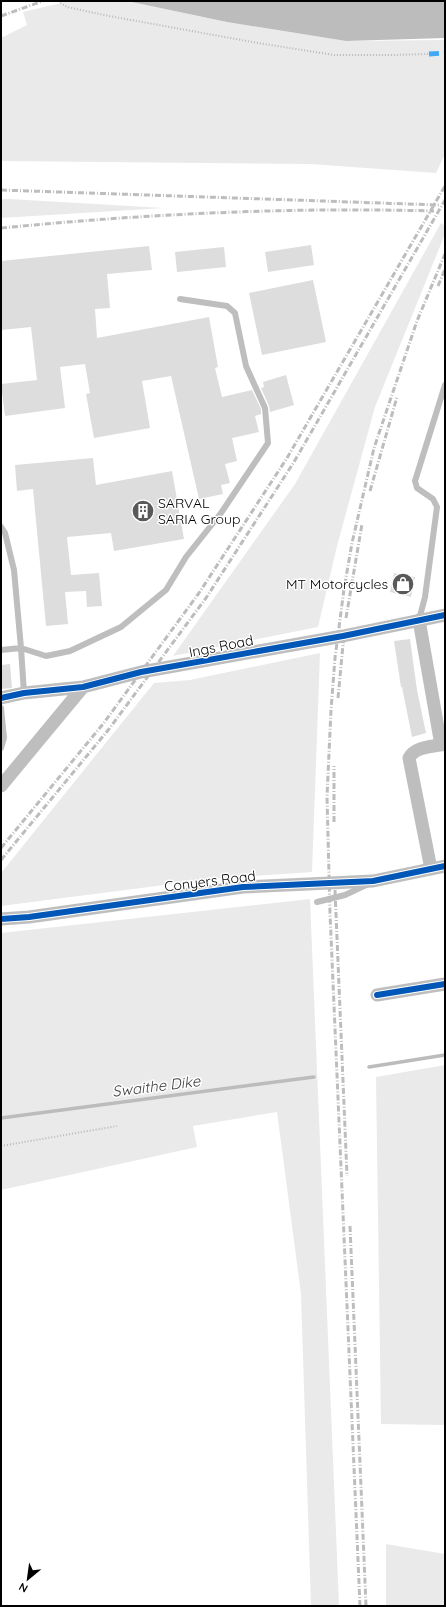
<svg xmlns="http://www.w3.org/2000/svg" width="446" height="1607" font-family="Quicksand,sans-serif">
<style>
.green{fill:#eaeaea}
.water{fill:#bcbcbc}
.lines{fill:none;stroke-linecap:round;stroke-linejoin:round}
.stream{stroke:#bcbcbc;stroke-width:3.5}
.building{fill:#ddd}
.path{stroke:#b8b8b8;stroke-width:2;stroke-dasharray:1 2;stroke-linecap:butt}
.lane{stroke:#bebebe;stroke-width:6}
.street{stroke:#bebebe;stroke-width:13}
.rail{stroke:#bdbdbd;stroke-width:3;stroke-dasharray:6 2 1 2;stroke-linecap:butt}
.quiet{stroke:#3fa9f5;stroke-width:5;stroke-dasharray:10 5;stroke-linecap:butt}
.cycleway-casing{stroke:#fff;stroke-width:8}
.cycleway{stroke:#0057b8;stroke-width:6}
.labels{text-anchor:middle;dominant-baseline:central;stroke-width:3;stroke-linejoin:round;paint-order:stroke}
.poi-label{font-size:14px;fill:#000;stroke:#fff;text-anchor:start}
.street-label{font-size:14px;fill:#000;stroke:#fff}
.water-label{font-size:15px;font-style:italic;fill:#414141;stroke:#fff}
</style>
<rect width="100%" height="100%" fill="#fff"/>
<path class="green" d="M70,1H127L227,22L346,41L445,40V154L436,173L310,164L1,161V38L27,25L23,12Z
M1,199H9L164,208L1,218Z
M441,223L445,226V234L375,407L337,546L318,627L173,656L295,484Z
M320,653L312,872L211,879L1,906V873L154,683L190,680Z
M310,899L339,1606H311L301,1294L277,1112L193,1126L197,1147L1,1190V933Z
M445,1065V1425L381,1424L376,1077Z
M386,1544L445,1554V1606H386Z"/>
<path class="water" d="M127,1H445V38L346,41L227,22Z"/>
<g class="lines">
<path class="stream" d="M369,1067L445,1055
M1,1118L314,1077"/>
</g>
<path class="building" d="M311,245L314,265L268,272L265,252Z
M149,246L152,270L107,274L110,308L95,309L97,338L209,317L218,367L215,368L222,397L252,390L261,409V414L255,416L259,432L232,438L237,461L225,464L230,483L221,485L223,494L199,499L171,376L142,381L150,428L94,438L86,394L90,393L85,364L60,367L65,408L5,416L1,384L37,380L31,327L2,330L1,261Z
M224,247L226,267L177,272L175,252Z
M313,280L326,342L262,355L249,293Z
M286,375L294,405L270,412L269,406L261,388L264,387L263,382Z
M93,458L96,485L172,471L184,539L114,551L111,533L67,537L71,575L99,573L102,606L87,607L86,591L65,592L68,624L46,626L33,489L17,491L15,465Z
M394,573L415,577L411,597L390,592Z
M410,639L417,690L426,733L412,737L402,687H401L394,641Z
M10,664L12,688L1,689V665Z"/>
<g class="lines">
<path class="path" d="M58,1L67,7L109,16L258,43L334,55H393L429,54
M1,1146L117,1126"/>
<path class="lane" d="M1,527L5,533L14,570L21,648L46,656L70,651L121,627L166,590L186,557L221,513L268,443L265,408L246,366L235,313L227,306L180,299
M419,620L425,597L437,507L433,499L417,488L415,481L445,385
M1,650L21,648L24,693
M1,708L4,738L1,748
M317,902L345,895L366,885"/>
<path class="street" d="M419,620L441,745
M1,698L24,693L83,687L141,672L343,636L445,615
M1,786L83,687
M431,869L409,758C415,746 433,747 445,744
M1,919L29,917L243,887L373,881L445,866
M377,995L445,984"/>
<path class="rail" d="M1,16L43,1
M1,190L439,205
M1,228C145,214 290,207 434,211
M438,286L445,269
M370,491L397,397
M346,618L362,524
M338,698L344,634
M334,822V766
M1,848L103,724L199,593L287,458L445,186
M1,860L109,729L206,598L294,462L445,200
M335,890L347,1176
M350,1226L366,1606
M360,1606L330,913L327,797L331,710L335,658L344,589L352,543L374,448L417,321L445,254"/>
<path class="quiet" d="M429,54L445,53"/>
<g class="cycleway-casing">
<path id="cycleway" d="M1,698L24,693L83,687L141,672L343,636L445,615
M1,919L29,917L243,887L373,881L445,866
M377,995L445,984"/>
</g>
<use href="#cycleway" class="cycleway"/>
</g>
<defs>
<g id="building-disc" transform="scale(1.15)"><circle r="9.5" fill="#595959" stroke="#fff"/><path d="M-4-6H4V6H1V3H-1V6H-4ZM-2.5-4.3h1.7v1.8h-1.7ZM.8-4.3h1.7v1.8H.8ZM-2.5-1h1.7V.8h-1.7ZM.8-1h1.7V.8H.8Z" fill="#fff"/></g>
<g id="shop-disc" transform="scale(1.15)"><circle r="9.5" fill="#595959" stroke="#fff"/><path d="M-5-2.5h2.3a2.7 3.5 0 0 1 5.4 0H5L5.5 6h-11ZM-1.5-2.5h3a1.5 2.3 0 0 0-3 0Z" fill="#fff"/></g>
</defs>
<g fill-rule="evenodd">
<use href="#building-disc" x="143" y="511"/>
<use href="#shop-disc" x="403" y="584"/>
</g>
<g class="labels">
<g class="poi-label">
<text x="158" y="503">SARVAL<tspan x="158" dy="16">SARIA Group</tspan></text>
<text x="388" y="584" text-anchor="end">MT Motorcycles</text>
</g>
<g class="street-label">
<text transform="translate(221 646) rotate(-11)">Ings Road</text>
<text transform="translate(210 881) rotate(-7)">Conyers Road</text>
</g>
<g class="water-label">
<text transform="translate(156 1086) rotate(-7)">Swaithe Dike</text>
</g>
</g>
<rect width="446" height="1607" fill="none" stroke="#000000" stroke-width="4"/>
<g transform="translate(28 1579) rotate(209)" stroke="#ffffff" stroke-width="3" paint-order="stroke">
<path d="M0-3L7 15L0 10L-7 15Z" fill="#000000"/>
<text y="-6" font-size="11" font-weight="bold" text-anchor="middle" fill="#000000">N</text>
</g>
</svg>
